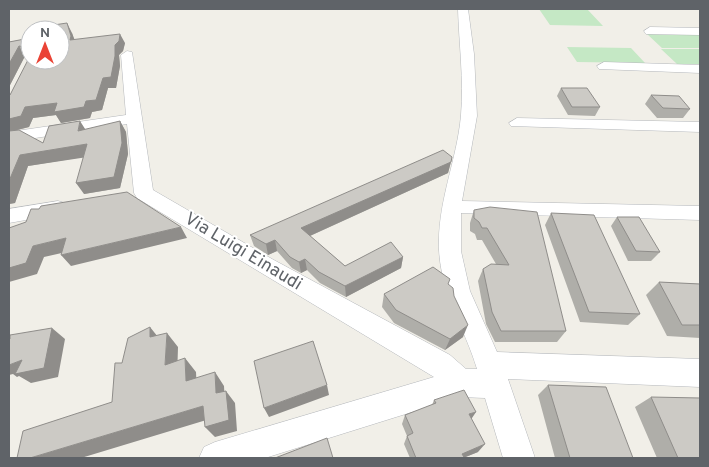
<svg xmlns="http://www.w3.org/2000/svg" width="709" height="467" font-family="Overpass,sans-serif">
<style>
.green{fill:#c5e8c5}
.lines{fill:none;stroke-linecap:round;stroke-linejoin:round}
.minor-casing{stroke:#b5b8bc;stroke-width:1}
.minor{fill:#fff;fill-rule:evenodd}
.wall{fill:#afaea9}
.shaded-wall{fill:#8f8d8a}
.building{fill:#cccac5;stroke:#8f8d8a}
.labels{text-anchor:middle;dominant-baseline:central;stroke-width:4;stroke-linejoin:round;paint-order:stroke}
.street-label{font-size:18px;fill:#5f6368;stroke:#fff}
</style>
<rect width="100%" height="100%" fill="#f1efe8"/>
<path class="green" d="M539,9H587L603,26L550,25Z
M647,34L700,35V48H662Z
M567,47L631,48L645,63L577,62Z
M661,49H700V64H677Z"/>
<g class="lines">
<g class="minor-casing">
<path id="minor" d="M458,9H468L474,54L477,116L462,201L700,206V220L461,213V251L470,291L497,352L700,359V387L508,379L535,458H503L485,398L460,397L265,458H199L204,447L215,442L434,377L137,198L134,193L127,124L9,142V132L126,115L121,55L127,51L132,52L153,190L272,259L450,355L466,369H477C465,329 441,293 439,250C437,202 457,161 461,115C464,80 459,44 458,9Z
M650,27L700,28V35L646,34L644,31Z
M604,62L700,65V73L599,69L597,66Z
M517,118L700,122V132L511,126L509,123Z
M58,201L65,203L68,208L65,213L9,223V209Z"/>
</g>
<use href="#minor" class="minor"/>
</g>
<path class="wall" d="M72,33L74,40L125,43L123,51L119,55L120,66L116,88H108L102,110L92,112L90,118L61,123L56,115L33,118L29,127L13,131L43,143L86,130L120,121L126,132L128,154L120,188L84,194L83,157L28,166L15,203L9,204V95H10L30,57L25,56L9,87V42L30,38V60Z
M561,88L600,107L595,116L568,115L557,96Z
M651,95L690,109L683,118H657L645,104Z
M452,157L448,173L310,236L345,266L403,257L401,268L346,297L320,283L307,270L301,273L292,268L277,251L268,255L254,246L250,235Z
M474,210L566,331L557,342H495L486,324L478,281L483,269L496,264L482,240H477L475,234L470,231V223Z
M551,213L640,314L628,325L580,322L545,225Z
M617,217L660,252L651,261H628L611,226Z
M659,282L700,284V338L667,336L646,295Z
M448,284L463,337L445,350L394,323L382,307L384,294Z
M548,385L633,458H555L538,395Z
M651,397L700,458H657L635,407Z
M434,400L471,418L478,452L463,458H410L404,444L407,436L402,424L405,415L432,405Z"/>
<path class="shaded-wall" d="M67,23L72,33L77,46L70,40Z
M120,34L125,43L123,51L119,55L120,66L116,88H108L102,110L92,112L90,118L61,123L56,115L33,118L29,127L9,132V119L25,107L57,103L86,101L103,78L115,45Z
M19,46L25,56L9,87V64Z
M80,121L87,132L78,131Z
M120,121L126,132L128,154L120,188L84,194L76,183Z
M87,144L94,156L28,166L15,203L9,204V181L20,155Z
M451,162L448,173L303,239L301,228Z
M181,227L187,238L71,266L61,255Z
M66,238L75,250L44,257L37,274L9,282V268L33,246Z
M275,240L277,251L268,255L266,244Z
M403,257L401,268L346,297L345,286Z
M305,259L307,270L301,273L299,262Z
M468,325L463,337L445,350L450,339Z
M150,327L162,342L150,337Z
M52,328L65,339L58,377L31,383L19,376L17,377L13,374L9,375V365L22,360Z
M167,333L178,347L177,379L165,365Z
M185,358L196,372L197,394L186,381Z
M215,372L224,386L225,405L216,393Z
M327,385L329,395L269,417L264,408Z
M226,391L235,403L237,431L215,437L205,427Z
M203,406L213,418L81,458H30Z
M476,412L470,421L469,414Z
M485,444L478,452L463,458H458L462,454Z"/>
<path class="building" d="M67,23L71,36L70,40L120,34L119,41L115,45V56L111,77L103,78L96,100L86,101L84,107L54,112L57,103L25,107L21,116L9,119V95H10L30,56V60H60V30H47V26Z
M30,38V48L19,46L9,64V42Z
M561,88H587L600,107H572Z
M651,95L679,96L690,109L663,108Z
M80,121L78,131L120,121L122,143L114,177L76,183L87,144L20,155L9,181V131L19,130L43,143L49,126Z
M443,150L452,157L451,162L301,228L345,266L391,242L403,257L345,286L319,272L305,259L299,262L290,257L275,240L266,244L250,235Z
M127,192L181,227L61,255L66,238L33,246L26,263L9,268V228L26,222L31,209H39L41,206Z
M490,207L537,212L566,331H501L492,312L483,269L491,264L509,265L487,228H482L479,222L474,218V210Z
M551,213L594,215L640,314L589,312Z
M617,217H639L660,252L636,251Z
M433,267L450,279L448,284L453,288L454,296L468,325L450,339L396,310L384,294Z
M659,282L700,284V325H682Z
M150,327V337L167,333L165,365L185,358L186,381L215,372L216,393L226,391L229,420L205,427L203,406L30,458H17L23,431L112,402L115,363H122L128,338Z
M52,328L44,368L15,374L22,360L9,365V339H10V335Z
M313,341L327,385L264,408L254,361Z
M548,385L606,387L633,458H570Z
M464,390L476,412L469,414L485,444L462,454L464,457L462,458H416L407,436L413,433L405,415L436,403L434,400Z
M651,397L700,398V458H678Z
M327,438L333,458H275Z"/>
<g class="labels">
<g class="street-label">
<text transform="translate(243 252) rotate(31)">Via Luigi Einaudi</text>
</g>
</g>
<rect width="709" height="467" fill="none" stroke="#5f6368" stroke-width="20"/>
<g transform="translate(45 45)"><circle r="24" fill="#ffffff" stroke="#bfc1c3"/>
<path d="M0-4L9 19L0 12L-9 19Z" fill="#ea4335"/>
<text y="-8" font-size="14" font-weight="bold" text-anchor="middle" fill="#5f6368">N</text>
</g>
</svg>
